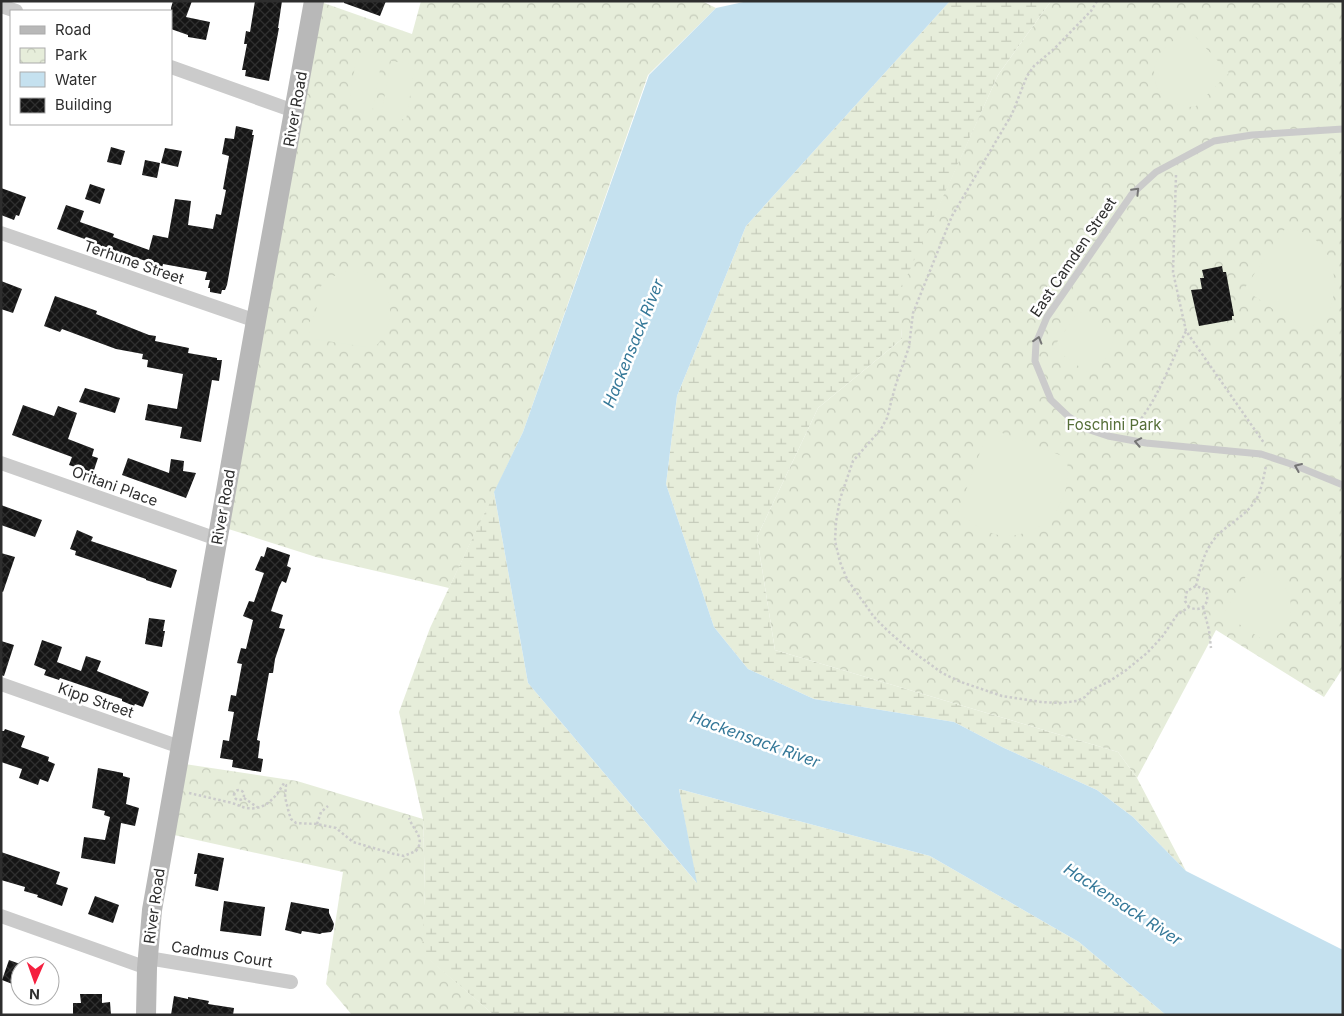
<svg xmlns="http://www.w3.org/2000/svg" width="1344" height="1016" font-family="Inter,sans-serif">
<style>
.wetland{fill:url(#wetland-marsh)}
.park{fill:url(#park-crowns)}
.pitch{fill:#e6edda}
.water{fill:#c5e1ef}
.building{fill:url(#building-cross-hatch)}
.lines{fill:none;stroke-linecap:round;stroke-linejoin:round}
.path{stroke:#cbcbcb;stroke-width:2.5;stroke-dasharray:2.5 2.5;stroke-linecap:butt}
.lane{stroke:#cbcbcb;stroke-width:7}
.street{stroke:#cbcbcb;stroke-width:14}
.secondary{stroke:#b8b8b8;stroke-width:20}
.oneway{stroke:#757575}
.labels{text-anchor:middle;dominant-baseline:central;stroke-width:5;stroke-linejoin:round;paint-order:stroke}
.street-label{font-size:15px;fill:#2e2e2e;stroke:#fff}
.park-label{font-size:15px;fill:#556e37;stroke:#fff}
.water-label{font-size:16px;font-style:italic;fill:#357898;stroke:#fff}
</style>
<defs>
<pattern id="wetland-marsh" width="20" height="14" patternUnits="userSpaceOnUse" patternTransform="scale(1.25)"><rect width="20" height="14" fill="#e6edda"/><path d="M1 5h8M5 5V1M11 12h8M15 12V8" fill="none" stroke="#c6ccbb"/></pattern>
<pattern id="park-crowns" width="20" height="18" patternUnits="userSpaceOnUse" patternTransform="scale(1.25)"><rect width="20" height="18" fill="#e6edda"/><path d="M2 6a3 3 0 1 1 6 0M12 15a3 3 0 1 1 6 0" fill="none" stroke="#c6ccbb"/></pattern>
<pattern id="building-cross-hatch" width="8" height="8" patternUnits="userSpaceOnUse" patternTransform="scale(1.25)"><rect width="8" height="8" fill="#151515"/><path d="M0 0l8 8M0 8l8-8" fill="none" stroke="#2f2f2f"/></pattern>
</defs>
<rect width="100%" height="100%" fill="#fff"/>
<path class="wetland" d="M950,1H1051L998,75L899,296L902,339L818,408L757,537L775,650L1118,752L1137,778L1186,871L1133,817L1097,790L1004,748L954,722L814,699L748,669L714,627L666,484L677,396L746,226Z
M494,492L528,683L696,882L679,789L930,856L1079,942L1166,1015H494L421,953L425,890L423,819L399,712L430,628Z"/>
<path class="park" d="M318,1L412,34L421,1H702L716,8L648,75L523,432L449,588L316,557L219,526Z
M1051,1H1343V668L1324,697L1216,630L1137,778L1118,752L775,650L757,537L818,408L902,339L898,296L998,75Z
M178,763L297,781L423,819L425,890L422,953L494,1015H352L326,984L343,872L165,833Z"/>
<path class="pitch" d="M1192,33L1229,73L1195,107C1143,106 1139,47 1192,33Z
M357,54L382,59L372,113L348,109Z
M391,61L415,65L406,120L381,115Z
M1285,229C1327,230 1344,274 1329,311C1325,319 1312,325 1305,331L1244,289Z
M346,271C389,271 404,317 376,346L366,347L314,339L310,335L309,323L316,312L320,288L325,280Z
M1078,312C1093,315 1105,324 1114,337C1111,353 1103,364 1091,375L1053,348Z
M989,428L1065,457C1073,473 1064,505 1051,517C1040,528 1024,535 1009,536C991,537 971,523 958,512Z
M1249,571C1295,568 1307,626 1266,642L1224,614Z"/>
<path class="water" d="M748,1H950L746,226L677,396L666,484L714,627L748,669L814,699L954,722L1004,748L1097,790L1133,817L1186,871L1343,950V1015H1166L1079,942L930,856L679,789L697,883L528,683L494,492L523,432L649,75L716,8Z"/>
<path class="building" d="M173,1H192L186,17L210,22L206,40L188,37V35L171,29V8Z
M255,1H282L278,28H279L269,81L245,76L246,70H242L247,44H244L246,31L250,32Z
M344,1H386L380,16L344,3Z
M236,126L253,130L252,135H254L227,285L225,290H222L221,294L210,292V288H208L210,280H205L207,272L163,264L162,268L145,263L146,261L109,249L108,251L92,245L93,242L57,229L66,205L84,211L80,222L114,234L113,237L149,250L153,235L168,238L175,199L191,201L188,225L213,229L216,214L221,215L226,190L223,189L229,156L222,154L225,138L234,139Z
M111,147L125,151L121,165L107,162Z
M165,148L182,151L178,167L161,163Z
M145,160L160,163L157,178L142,175Z
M90,184L105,189L100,204L85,199Z
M1,188L26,197L19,216L16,215L14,220L1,215Z
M1222,266L1223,272H1226L1234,316H1232V320L1199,326L1191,290L1202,289L1200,278H1204L1202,270Z
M1,281L22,289L13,313L1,309Z
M55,296L97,311L96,314L149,335L156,336L155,341L189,348L188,353L217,358V360H222L219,381L212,380L201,442L180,438L182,427L145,420L148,404L177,409L183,374L147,367L148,360L142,359L143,354L116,349L62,329L60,332L44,326Z
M85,388L120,398L115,413L79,402Z
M23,405L54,416L58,406L77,413L68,439L94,449L92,456L98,458L93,473L69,465L72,457L12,435Z
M128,458L169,473L171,459L184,461L183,471L196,473L186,498L122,475Z
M1,505L42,520L35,537L1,525Z
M77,530L93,537L91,541L177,570L171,588L146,580V579L75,555L76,551L70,549Z
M267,547L290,555L287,566L291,568L286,583L282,581L279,587L271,611L283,615L279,628L285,629L275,659L273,673H269L257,740L260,741L258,758L263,759L261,772L232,767L233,760L220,758L223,740L229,741L234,712L228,711L231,695L236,696L242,664L237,663L241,648L246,649L253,620L243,616L249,601L254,602L264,573L255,570L261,556L264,557Z
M1,553L15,557L3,592L1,591Z
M149,618L165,620L163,631H165L162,647L145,644Z
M42,640L62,647L57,662L81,671L86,656L101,661L97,671L149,692L143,707L135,704L134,706L122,701V699L60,678L59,680L44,675L46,670L34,665Z
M1,641L14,645L4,676L1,675Z
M5,729L25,736L21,747L49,757L48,761L55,764L48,782L40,779L38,785L19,778L22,769L1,762V731H4Z
M98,768L123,773V776L130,778L126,804L139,808L135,826L121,823L115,864L81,858L84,837L105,840L110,817L104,815L105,811L92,808Z
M1,852L60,872L56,884L68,888L62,906L37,897L38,895L24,891L25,887L1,880Z
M198,853L224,858L218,891L195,886L197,874H194Z
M95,896L119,905L113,923L88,914Z
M224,901L265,907L261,936L220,931Z
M291,902L329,909V913L334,924L333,929L331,932L322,933L320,934L302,931L301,934L285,930Z
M9,960L20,964V987L2,980Z
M80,994H102V1003L110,1002L111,1015H73V1003H81Z
M174,996L188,999V997L209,1001L208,1004L234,1008L233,1015H171Z"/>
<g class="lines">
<path class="path" d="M1097,1L1091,11L1054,49L1034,66L1027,76L1012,114L952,216L913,313L909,347L895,387L887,418L881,429L853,461L840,499L836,522L835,541L840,562L847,579L874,617L888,631L904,645L942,673L961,682L1002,696L1041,702L1060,703L1077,701L1085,697L1091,690L1108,682L1125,671L1147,653L1162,637L1177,615L1189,607C1202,614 1213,601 1204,589L1196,586L1187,591L1185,601L1189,607
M1176,175L1173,272L1186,331L1264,443
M1131,429C1153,412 1173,357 1186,331
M1196,586C1201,565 1205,546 1222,531C1235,520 1250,512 1258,496C1262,487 1264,475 1266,466
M1203,607L1209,630L1211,648
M234 795a5 5 0 1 1 10 0a5 5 0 1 1-10 0Z
M189,793C202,796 215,799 228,802C235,803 240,807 247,808C265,811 276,797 284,783L286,785L285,797L289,813L291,819L296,823L317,824L336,828L353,842L394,854L404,856L416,851C426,838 413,830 409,818
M244,798L257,807
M317,824L321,812L328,806"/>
<path class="lane" d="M1343,129L1252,135L1214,141L1156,172L1132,194L1047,317L1036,343L1035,361L1051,400L1069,417L1087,429L1108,436L1146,443L1261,454L1294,465L1343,485"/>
<path class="street" d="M1,6L16,11
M171,67L294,111
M1,233L256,321
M1,463L217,539
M1,684L180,747
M1,916L147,968
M148,958L291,982"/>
<path class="secondary" d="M146,1015L147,968L152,910L256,321L314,1"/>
</g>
<defs><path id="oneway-chevron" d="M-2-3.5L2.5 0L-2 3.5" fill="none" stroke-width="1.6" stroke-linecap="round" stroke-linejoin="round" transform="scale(1.25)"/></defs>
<g class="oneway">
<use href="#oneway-chevron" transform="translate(1136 191) rotate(-46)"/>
<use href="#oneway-chevron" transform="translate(1038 340) rotate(-73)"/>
<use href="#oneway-chevron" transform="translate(1138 442) rotate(-169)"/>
<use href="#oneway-chevron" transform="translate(1298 467) rotate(-157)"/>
</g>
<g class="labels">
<g class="street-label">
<text transform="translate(295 109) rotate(-80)">River Road</text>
<text transform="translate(1073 257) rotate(-56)">East Camden Street</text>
<text transform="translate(134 262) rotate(19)">Terhune Street</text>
<text transform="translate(115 486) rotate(20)">Oritani Place</text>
<text transform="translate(223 507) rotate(-80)">River Road</text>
<text transform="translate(96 700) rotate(19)">Kipp Street</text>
<text transform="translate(154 906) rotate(-82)">River Road</text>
<text transform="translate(222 954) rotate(9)">Cadmus Court</text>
</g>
<g class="park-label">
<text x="1114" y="424">Foschini Park</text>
</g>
<g class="water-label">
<text transform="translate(633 343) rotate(-68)">Hackensack River</text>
<text transform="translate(755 739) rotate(20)">Hackensack River</text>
<text transform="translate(1123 904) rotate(33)">Hackensack River</text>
</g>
</g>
<rect width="1344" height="1016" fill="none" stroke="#2e2e2e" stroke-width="5"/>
<rect x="10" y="10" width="162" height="115" fill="#ffffff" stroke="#ababab"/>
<rect x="20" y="26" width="25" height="8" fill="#b8b8b8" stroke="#ababab"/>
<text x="55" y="35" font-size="15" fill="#2e2e2e">Road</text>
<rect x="20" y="48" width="25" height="15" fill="url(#park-crowns)" stroke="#ababab"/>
<text x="55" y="60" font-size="15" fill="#2e2e2e">Park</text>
<rect x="20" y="72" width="25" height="15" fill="#c5e1ef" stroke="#ababab"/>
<text x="55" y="85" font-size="15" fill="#2e2e2e">Water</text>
<rect x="20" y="98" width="25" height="15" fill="url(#building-cross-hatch)" stroke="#ababab"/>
<text x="55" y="110" font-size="15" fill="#2e2e2e">Building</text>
<g transform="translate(35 981) rotate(182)"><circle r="24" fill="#ffffff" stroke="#ababab"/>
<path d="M0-4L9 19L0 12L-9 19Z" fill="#f5203f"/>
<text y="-8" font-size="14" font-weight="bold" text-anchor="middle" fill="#2e2e2e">N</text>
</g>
</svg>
